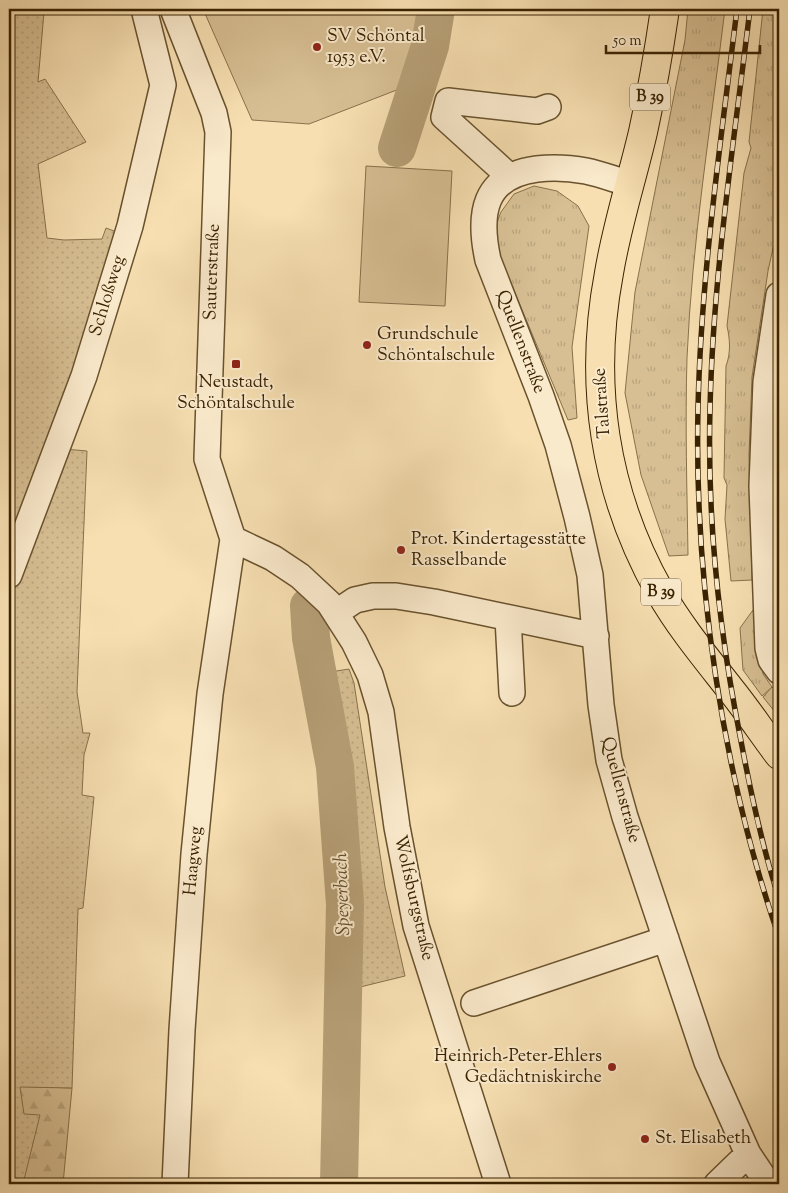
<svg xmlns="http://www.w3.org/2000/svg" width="788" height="1193" font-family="'Sorts Mill Goudy',serif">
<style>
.grass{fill:url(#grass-tufts);stroke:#88714a}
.forest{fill:url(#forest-firs);stroke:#88714a}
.park{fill:url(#park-dots);stroke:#88714a}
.pitch{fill:#d7bf93;stroke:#88714a}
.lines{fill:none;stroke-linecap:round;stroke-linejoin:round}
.river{stroke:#b79f76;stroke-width:38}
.minor-casing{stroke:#69522e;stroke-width:28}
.major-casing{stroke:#3a2302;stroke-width:30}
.minor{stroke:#faeacc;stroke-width:25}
.major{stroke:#f7dfb1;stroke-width:28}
.rail-casing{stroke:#3a2302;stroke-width:5.5}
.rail{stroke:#faeacc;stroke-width:4;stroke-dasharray:11;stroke-linecap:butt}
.poi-dot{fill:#8f2418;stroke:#faeacc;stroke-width:2}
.labels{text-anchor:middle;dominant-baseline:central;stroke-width:4;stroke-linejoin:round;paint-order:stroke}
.shield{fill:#faeacc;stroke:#745f3f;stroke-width:1}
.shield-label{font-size:16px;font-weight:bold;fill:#3a2302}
.poi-label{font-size:18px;fill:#3a2302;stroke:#faeacc;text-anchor:start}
.street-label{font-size:18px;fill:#3a2302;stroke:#faeacc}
.water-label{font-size:19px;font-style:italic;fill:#664e2b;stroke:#faeacc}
</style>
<defs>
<pattern id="grass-tufts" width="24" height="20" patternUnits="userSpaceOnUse" patternTransform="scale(1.25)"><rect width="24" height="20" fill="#d7bf93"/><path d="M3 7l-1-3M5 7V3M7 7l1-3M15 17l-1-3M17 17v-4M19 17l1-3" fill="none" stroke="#b9a47d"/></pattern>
<pattern id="forest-firs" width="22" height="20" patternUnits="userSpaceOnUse" patternTransform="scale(1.25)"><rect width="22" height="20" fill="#d7bf93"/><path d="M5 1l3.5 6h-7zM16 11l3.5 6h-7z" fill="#b9a47d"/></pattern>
<pattern id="park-dots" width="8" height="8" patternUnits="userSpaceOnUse" patternTransform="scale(1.25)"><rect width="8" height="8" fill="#d7bf93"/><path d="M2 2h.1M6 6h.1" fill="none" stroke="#b9a47d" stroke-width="1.8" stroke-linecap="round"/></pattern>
</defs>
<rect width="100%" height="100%" fill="#f7dfb1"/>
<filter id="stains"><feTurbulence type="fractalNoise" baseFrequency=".004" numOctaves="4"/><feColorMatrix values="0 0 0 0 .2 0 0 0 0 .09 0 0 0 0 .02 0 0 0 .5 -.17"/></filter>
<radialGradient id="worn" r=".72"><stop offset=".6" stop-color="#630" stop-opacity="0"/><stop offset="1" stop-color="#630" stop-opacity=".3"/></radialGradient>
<path class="grass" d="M688,9H725C711,125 692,241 687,358C685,424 687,489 688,555L669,556L641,475L625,393L635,292L685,40Z
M763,9H779V221L768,271L752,377L749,455L752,580L731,581L725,519L727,485L724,478L726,366C731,353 730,339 727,326L744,173L751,148L749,142Z
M534,186L557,191L578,206L589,226L572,347L577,418L568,420L500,257L495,227L501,212L514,194Z
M753,610L763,674L772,687L762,696L743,670L740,628Z"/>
<path class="forest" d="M772,687L779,692V717L763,697Z
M9,1086L72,1088L63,1184H9Z"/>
<path class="park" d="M9,9H49L44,12L38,82L45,79L86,142L38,164L47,238L64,240L102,239L106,228L122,234L90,313L72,389L53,448L87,451L77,692L83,733H90L84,755L82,795L94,797L83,908L78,909L72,1088L20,1087L24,1114L40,1115L23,1184H9Z
M349,669L354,683L385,887L405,976L352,989L350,873L343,765L324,673Z"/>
<path class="pitch" d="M203,9H419L407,86L309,124L252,120Z
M366,166L452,171L445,306L359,302Z"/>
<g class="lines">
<path class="river" d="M397,148L430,46L436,9
M309,606L311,638L335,767L345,904L339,1184"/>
<g class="minor-casing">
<path id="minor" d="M173,9L214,113L218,132L207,459L233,539L210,694L194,854L182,1030L175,1184
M509,176L444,117L448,101L537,111L548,107
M630,184C616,180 601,174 586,171C570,168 553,167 537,169C483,176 478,214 488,260L541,396L558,445L577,517L590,575L601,705L609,760L625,817L707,1062L748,1154L768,1184
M779,295L766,382L762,486L768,648L771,660L779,671
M233,539L273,558L300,576L329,603L354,642L370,675L381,712L397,827L416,926L498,1184
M9,575L84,376L130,226L163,85L144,9
M337,612L355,600L373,596H396L434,602L596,636
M508,618L512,693
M474,1003L666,939
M717,1184L748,1154"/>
</g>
<g class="major-casing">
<path id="major" d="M665,9C659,50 652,91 643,132C632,179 617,225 609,273C588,384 604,493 660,592C680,627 706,658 731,690C748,711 763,734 779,755"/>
</g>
<use href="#minor" class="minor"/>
<use href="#major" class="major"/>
<g class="rail-casing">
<path id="rail" d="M737,9C721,141 701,274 698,408C694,581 722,773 779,937
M750,9C734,142 713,275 710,409C707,521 719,631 741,741C751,794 762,847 779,898"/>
</g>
<use href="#rail" class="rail"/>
</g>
<g class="poi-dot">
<circle cx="317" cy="47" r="5"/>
<circle cx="367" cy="345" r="5"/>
<rect x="231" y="359" width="10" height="10" rx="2.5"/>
<circle cx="401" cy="550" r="5"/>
<circle cx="612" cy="1067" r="5"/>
<circle cx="645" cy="1139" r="5"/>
</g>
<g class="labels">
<g class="shield">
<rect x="630" y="83.5" width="40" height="27" rx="4"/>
<rect x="641" y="578.5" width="40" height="27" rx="4"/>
</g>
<g class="shield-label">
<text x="650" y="97">B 39</text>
<text x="661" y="592">B 39</text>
</g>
<g class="poi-label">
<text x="327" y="37">SV Schöntal<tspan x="327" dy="21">1953 e.V.</tspan></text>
<text x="377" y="335">Grundschule<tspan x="377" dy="21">Schöntalschule</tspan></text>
<text x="236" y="383" text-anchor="middle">Neustadt,<tspan x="236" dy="21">Schöntalschule</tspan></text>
<text x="411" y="540">Prot. Kindertagesstätte<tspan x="411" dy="21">Rasselbande</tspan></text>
<text x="602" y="1057" text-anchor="end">Heinrich-Peter-Ehlers<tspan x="602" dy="21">Gedächtniskirche</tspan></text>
<text x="655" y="1139">St. Elisabeth</text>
</g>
<g class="street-label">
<text transform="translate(213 272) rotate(-88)">Sauterstraße</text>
<text transform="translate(108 296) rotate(-73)">Schloßweg</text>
<text transform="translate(520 342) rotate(69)">Quellenstraße</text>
<text transform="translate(603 403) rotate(-94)">Talstraße</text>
<text transform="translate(620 790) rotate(75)">Quellenstraße</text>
<text transform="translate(194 861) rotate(-85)">Haagweg</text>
<text transform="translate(413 898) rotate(77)">Wolfsburgstraße</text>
</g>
<g class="water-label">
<text transform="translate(343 894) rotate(-92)">Speyerbach</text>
</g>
</g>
<rect width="788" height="1193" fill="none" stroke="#f7dfb1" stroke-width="30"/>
<rect x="10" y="10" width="768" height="1173" fill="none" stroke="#3a2302" stroke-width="2.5"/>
<rect x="15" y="15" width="758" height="1163" fill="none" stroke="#3a2302"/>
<path d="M606 45v8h154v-8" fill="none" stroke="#3a2302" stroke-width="2.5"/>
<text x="613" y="45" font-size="15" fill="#3a2302" stroke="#faeacc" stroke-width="4" paint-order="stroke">50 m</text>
<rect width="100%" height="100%" filter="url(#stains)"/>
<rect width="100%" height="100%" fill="url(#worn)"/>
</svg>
